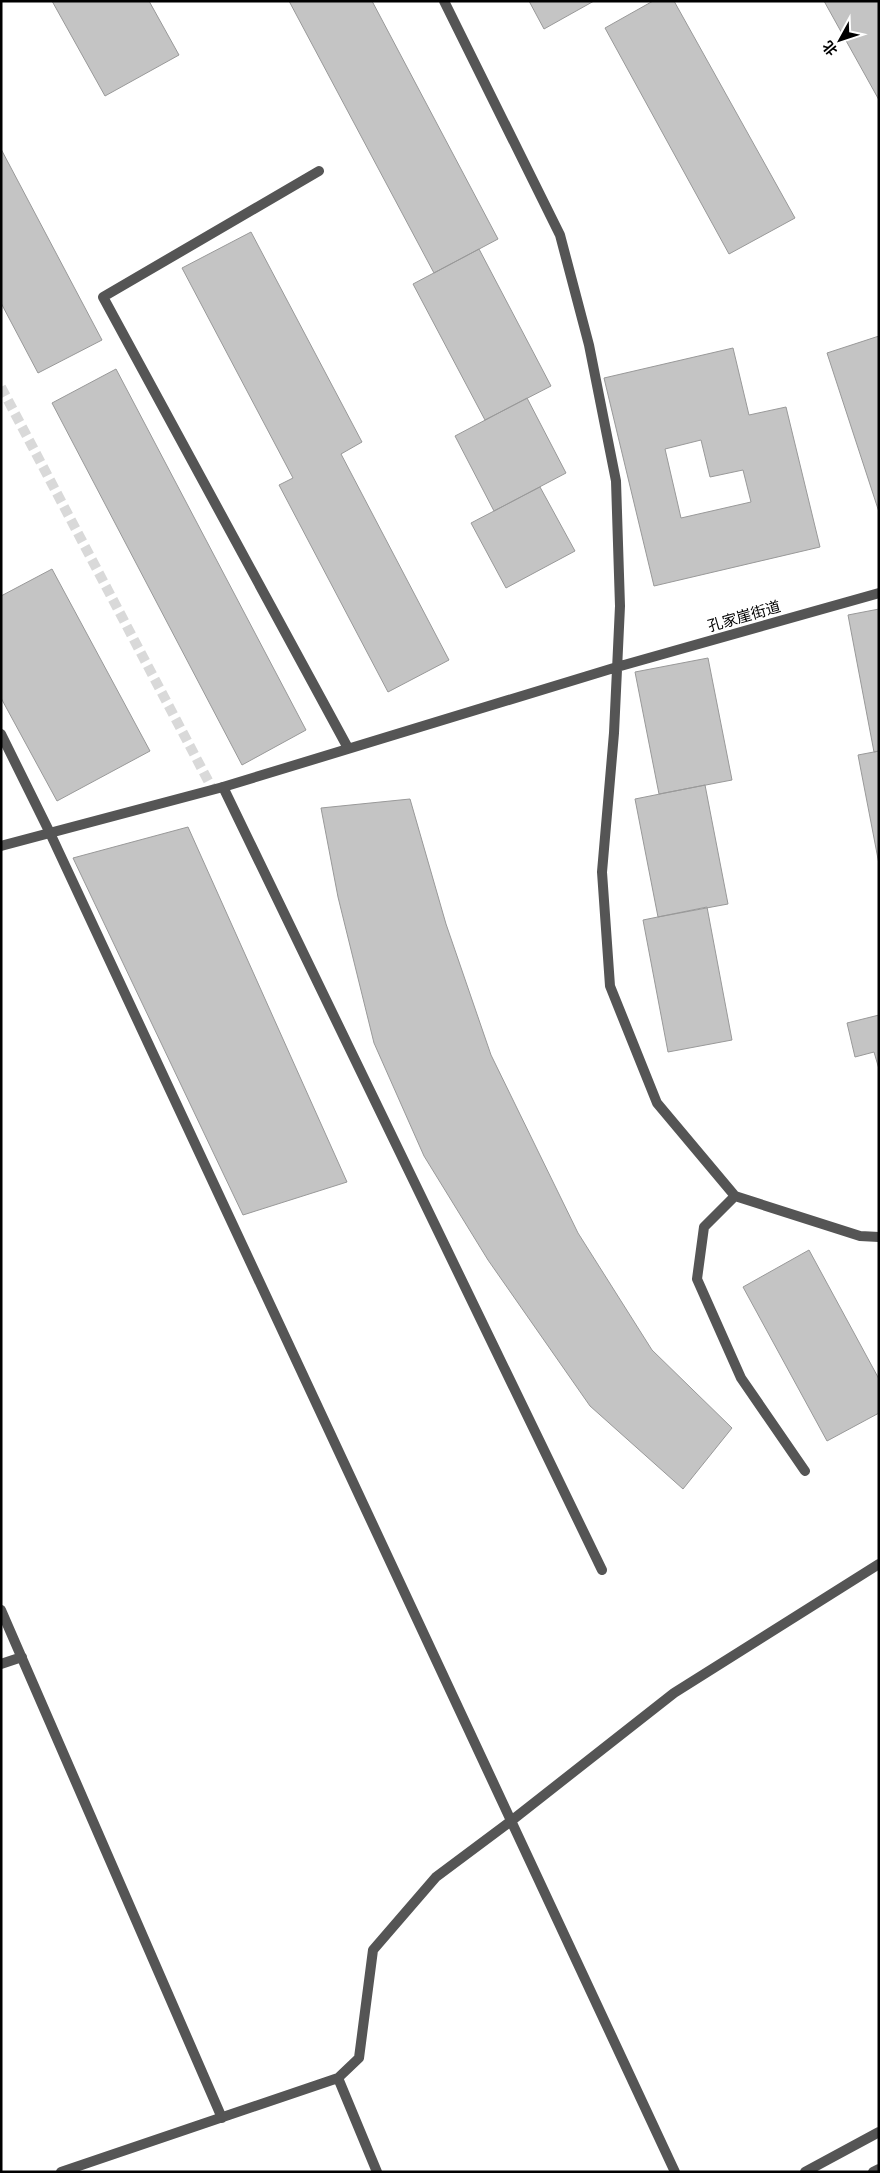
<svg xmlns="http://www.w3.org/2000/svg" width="880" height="2173" font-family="'Titillium Web','Noto Sans SC',sans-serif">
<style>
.building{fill:#c4c4c4;stroke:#999;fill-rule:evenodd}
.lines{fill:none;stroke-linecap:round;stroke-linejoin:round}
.pedestrian-tunnel{stroke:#d9d9d9;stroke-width:10;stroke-dasharray:10 5;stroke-linecap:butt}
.service{stroke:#555;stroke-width:10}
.minor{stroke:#555;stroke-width:10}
.tertiary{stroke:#555;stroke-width:10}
.labels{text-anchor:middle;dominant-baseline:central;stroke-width:4.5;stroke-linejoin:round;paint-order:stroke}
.street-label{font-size:15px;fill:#000;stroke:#fff}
</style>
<rect width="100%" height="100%" fill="#fff"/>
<path class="building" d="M52,1H149L179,55L105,96Z
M289,1H372L498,239L434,273Z
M529,1H594L544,29Z
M653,1H674L795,218L729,254L605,28Z
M824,1H879V100Z
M1,149L102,340L38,373L1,303Z
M251,232L362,442L341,454L449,660L388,692L279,485L293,478L182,268Z
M479,249L551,386L485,420L413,284Z
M879,336V512L827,353Z
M733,348L749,415L786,407L820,547L654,586L604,378ZM701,440L710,477L743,470L751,502L681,518L665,449Z
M116,369L306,730L242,765L52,403Z
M527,398L566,473L494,511L455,436Z
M540,487L575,551L506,588L471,523Z
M52,569L150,751L57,801L1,698V596Z
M879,609V751L874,752L848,615Z
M708,658L732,780L659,794L635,672Z
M879,751V864L858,755Z
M705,785L728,904L658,917L635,799Z
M410,799L446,924L491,1055L578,1233L652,1350L732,1428L683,1489L590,1406L488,1260L424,1156L374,1043L338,897L321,808Z
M188,827L347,1182L243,1215L73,858Z
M707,907L732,1040L668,1052L643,920Z
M879,1015V1069L874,1052L855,1057L847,1023Z
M809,1250L879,1379V1413L827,1441L743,1287Z"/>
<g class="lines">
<path class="pedestrian-tunnel" d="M1,387L213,790"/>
<path class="service" d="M319,171L103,297L348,748
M1,734L50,833L675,2172
M223,787L602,1570
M1,1610L222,2118
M1,1664L22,1657
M61,2172L338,2078
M377,2172L338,2078L359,2058L373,1950L436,1877L511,1821L674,1693L879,1564"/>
<path class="minor" d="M444,1L560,235L589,345L616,481L620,606L614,733L602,872L610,986L657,1103L735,1196L860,1236L879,1237
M1,846L223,787L617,667L879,593
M735,1196L704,1227L697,1279L741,1378L805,1471"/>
<path class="tertiary" d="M805,2172L879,2132
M873,2172L879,2169"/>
</g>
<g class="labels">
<g class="street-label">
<text transform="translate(744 616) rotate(-16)">孔家崖街道</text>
</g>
</g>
<rect width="880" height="2173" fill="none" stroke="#000000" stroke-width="5"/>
<g transform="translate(840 40) rotate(230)" stroke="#ffffff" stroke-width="4" paint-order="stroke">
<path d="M0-4L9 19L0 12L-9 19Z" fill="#000000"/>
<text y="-8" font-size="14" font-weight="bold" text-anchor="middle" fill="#000000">北</text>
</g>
</svg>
